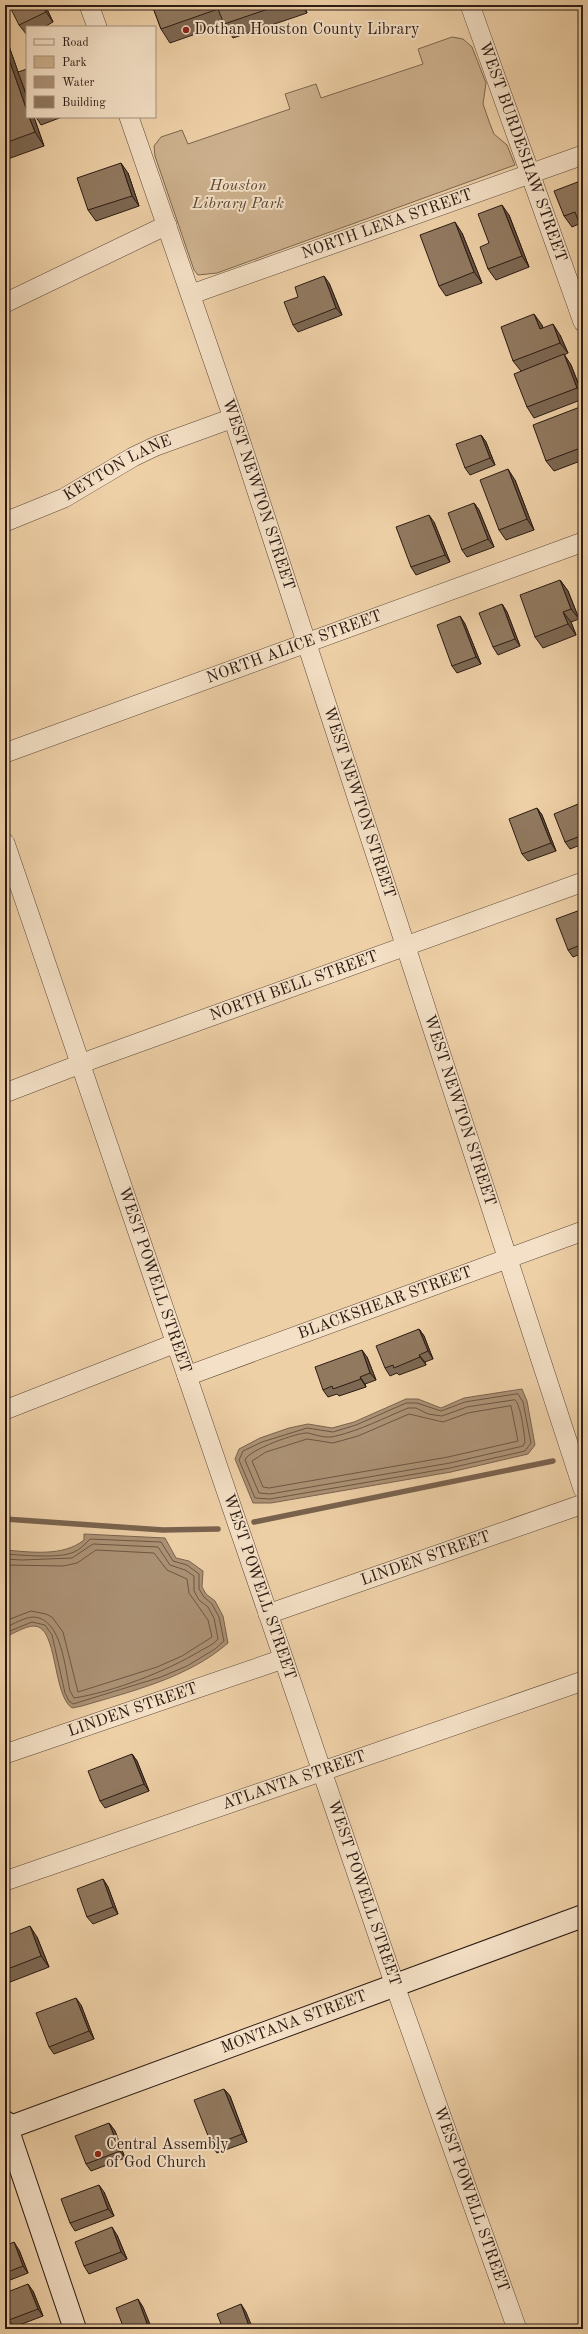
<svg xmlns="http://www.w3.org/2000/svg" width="588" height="2334" font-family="'Old Standard TT',serif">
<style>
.green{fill:#cdb18e;stroke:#7c6650}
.water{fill:#ac9275;stroke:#79624e}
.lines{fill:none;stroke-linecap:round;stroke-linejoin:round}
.shore{stroke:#6c5644;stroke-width:1}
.stream{stroke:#79624e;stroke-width:5.5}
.street-casing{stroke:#5c4838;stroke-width:20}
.secondary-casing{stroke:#2c1b13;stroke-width:24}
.street{stroke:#f4e0c6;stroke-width:19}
.secondary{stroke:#f4e0c6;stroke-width:22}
.wall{fill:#7d6853;stroke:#2c1b13}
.shaded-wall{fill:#665543;stroke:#2c1b13}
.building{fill:#917960;stroke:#2c1b13}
.poi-dot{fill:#8f2418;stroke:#f4e0c6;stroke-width:1.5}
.labels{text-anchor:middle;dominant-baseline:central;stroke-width:4;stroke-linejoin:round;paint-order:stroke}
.poi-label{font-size:16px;fill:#2c1b13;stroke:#f4e0c6;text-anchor:start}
.street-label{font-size:16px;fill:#2c1b13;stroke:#f4e0c6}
.park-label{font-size:16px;font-style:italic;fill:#5c4838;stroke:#f4e0c6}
</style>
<rect width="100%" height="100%" fill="#eed0a7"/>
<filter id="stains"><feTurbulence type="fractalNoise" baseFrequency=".005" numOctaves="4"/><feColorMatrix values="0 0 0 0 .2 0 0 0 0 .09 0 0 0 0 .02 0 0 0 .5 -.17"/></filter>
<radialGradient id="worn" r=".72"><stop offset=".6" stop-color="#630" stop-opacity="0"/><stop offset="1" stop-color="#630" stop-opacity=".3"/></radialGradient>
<path class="green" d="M452,37L463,39L472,47L486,83L483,104L490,124L494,134L507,145L515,165L217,273L198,275L194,270L155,156L154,146L161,137L182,130L188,144L290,109L285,94L316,84L321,98L423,64L418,49Z"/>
<path class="water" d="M522,1389L527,1401L535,1445L528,1454L451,1472L271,1503H253L235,1459L239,1449L260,1438L289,1428L308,1424L332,1428L354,1422L406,1399H418L441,1408L464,1398Z
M84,1534L165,1538L176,1558L189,1561L203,1571L202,1587L206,1594L215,1601L223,1616L228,1643C188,1678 132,1691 82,1706L72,1708C52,1694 58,1626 34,1626C25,1626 13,1634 5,1637V1550C30,1552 63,1557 84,1540Z"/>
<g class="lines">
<path class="shore" d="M518,1394L523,1402L531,1443L525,1451L450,1468L270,1499L255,1498L239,1460L243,1451L262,1442L307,1428L333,1432L356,1425L406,1403H417L441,1411L465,1402Z
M515,1400C521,1405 524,1432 525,1442L523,1446L450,1463L270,1494L259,1493L245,1460C248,1450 298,1432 308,1433C317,1435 326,1439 336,1436C361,1430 384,1418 408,1408H416L428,1414L442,1416L467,1407Z
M511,1406L518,1441L448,1457L269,1488L263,1487L252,1461L266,1452L307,1439L333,1443L358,1436L409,1414L443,1422L468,1413Z
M5,1554C22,1555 59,1559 74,1552C81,1549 85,1544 90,1539L161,1542L173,1561L187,1565L199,1574V1589L204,1597L212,1604L219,1617L224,1641L215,1649L187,1666L161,1677L73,1704L69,1701L65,1693L52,1635L45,1625L32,1622L5,1633
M5,1559L22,1560L72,1558L93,1544L158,1547L170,1565L185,1570L194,1576V1591L199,1600L208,1607L214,1618L218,1639C213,1645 207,1647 200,1651C167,1671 113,1692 74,1698L70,1691C65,1669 62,1619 34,1617C25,1617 13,1624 5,1628
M5,1565L63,1566L77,1563L96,1550L154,1553L167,1570L187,1579L189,1593L208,1620L212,1637L182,1656L157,1667L78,1692L63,1632L52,1617L46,1614L31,1611L5,1621"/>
<path class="stream" d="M5,1519L163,1530L218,1529
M254,1522L553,1461"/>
<g class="street-casing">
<g id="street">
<path d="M89,5L97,27"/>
<path id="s1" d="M470,5L583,322"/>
<path id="s2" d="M129,117L233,418L583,1489"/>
<path id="s3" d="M192,294L583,155"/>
<path d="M5,303L167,225"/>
<path id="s4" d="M5,522L64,498L133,457L156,446L233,418"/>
<path id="s5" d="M5,753L583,542"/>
<path id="s6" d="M5,843L400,2000L517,2329"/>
<path id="s7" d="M5,1093L96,1058L583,882"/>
<path id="s8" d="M187,1376L583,1231"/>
<path d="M5,1410L176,1343"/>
<path id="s9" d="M268,1614L583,1504"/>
<path id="s10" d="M5,1754L283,1659"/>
<path id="s11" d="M5,1881L583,1681"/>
</g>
</g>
<g class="secondary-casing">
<g id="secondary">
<path d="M5,2122L75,2329"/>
<path id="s12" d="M5,2129L583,1916"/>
</g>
</g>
<use href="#street" class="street"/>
<use href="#secondary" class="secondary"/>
</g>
<path class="wall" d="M45,5L53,22L44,27H27V35L19,25Z
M152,5H312L305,8L307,13L233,38L224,24L170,43L161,29Z
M5,35L44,146L5,160Z
M36,117H62L41,125Z
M128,173L139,206L96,221L88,210Z
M583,180L579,224L572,227L564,216Z
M509,215L529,267L496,280L488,269L489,243Z
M462,233L482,283L446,296L439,286Z
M329,283L342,315L298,332L293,325L298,297Z
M542,325L543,328L560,335L568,353L564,355L571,365L583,395V399L534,418L527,407L521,371L513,361Z
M583,411V460L554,471L546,461Z
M481,435L486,442L495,465L470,475L465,468Z
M515,480L534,530L506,540L499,530Z
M474,503L479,510L494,547L467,557L462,550Z
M434,522L450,562L416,575L411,567Z
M560,580L568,591L579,619L571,622L576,635L543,648L535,637Z
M502,604L507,612L520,646L498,655L493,647Z
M460,616L465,624L481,664L457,673L452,666Z
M583,802V844L570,849L565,842Z
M537,808L542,815L556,851L528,861L522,854Z
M583,910V953L573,957L568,950Z
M419,1329L424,1336L433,1359L425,1362L426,1365L399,1375L397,1373L390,1376L385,1368Z
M367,1357L376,1380L365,1384L366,1387L339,1396L337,1394L328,1397L323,1390Z
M132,1754L137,1761L149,1791L105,1808L100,1801Z
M103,1879L108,1887L118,1914L93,1924L87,1917Z
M5,1936L37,1937L49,1967L5,1984Z
M81,2005L94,2039L54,2054L49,2047Z
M224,2089L230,2096L247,2142L217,2153L212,2146Z
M109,2123L115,2131L125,2158L91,2171L86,2164Z
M104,2192L114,2216L75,2231L70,2223Z
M117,2235L127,2259L89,2274L84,2266Z
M5,2246L19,2250L28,2273L5,2282Z
M33,2291L43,2316L14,2327L9,2320Z"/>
<path class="shaded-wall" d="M42,5H45L53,22L46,12Z
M301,5H303L305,8L307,13Z
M5,35L27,97V111L5,48Z
M29,117H34L44,146L35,132Z
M121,163L128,173L139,206L132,196Z
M502,205L509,215L529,267L522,256Z
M455,222L462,233L482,283L474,272Z
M324,276L329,283L342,315L336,308Z
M534,314L542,325L548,340L540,329Z
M553,324L560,335L568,353L560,343Z
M564,354L571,365L583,397L577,388Z
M481,435L486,442L495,465L490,458Z
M508,469L515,480L534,530L527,519Z
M474,503L479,510L494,547L488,539Z
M429,515L434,522L450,562L445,555Z
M560,580L568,591L579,619L571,609Z
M502,604L507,612L520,646L515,639Z
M563,612L571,622L576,635L568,624Z
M460,616L465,624L481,664L476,657Z
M537,808L542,815L556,851L551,843Z
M419,1329L424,1336L433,1359L428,1351Z
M362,1350L367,1357L376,1380L370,1373Z
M419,1355L425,1362L426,1365L420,1357Z
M360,1377L365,1384L366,1387L361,1379Z
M132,1754L137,1761L149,1791L144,1784Z
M103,1879L108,1887L118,1914L113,1907Z
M30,1926L37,1937L49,1967L41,1956Z
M76,1998L81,2005L94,2039L89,2031Z
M224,2089L230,2096L247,2142L242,2134Z
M109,2123L115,2131L125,2158L120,2151Z
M99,2185L104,2192L114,2216L108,2209Z
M112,2227L117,2235L127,2259L121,2252Z
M14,2242L19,2250L28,2273L23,2266Z
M28,2284L33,2291L43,2316L38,2309Z
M138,2299L143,2307L152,2329H149Z
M241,2304L246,2312L253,2329H250Z"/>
<path class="building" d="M9,5H42L46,12L19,25Z
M152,5H280L224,24L218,9L161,29Z
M5,48L27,111V117H29L35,132L5,143Z
M27,69V96L18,72Z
M121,163L132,196L88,210L77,178Z
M583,180V233L575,212L564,216L554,191Z
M502,205L522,256L488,269L480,247L489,243L478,214Z
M455,222L474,272L439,286L420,235Z
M583,249V263L579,250Z
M324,276L336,308L293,325L284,302L298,297L295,287Z
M534,314L540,329L553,324L560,343L513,361L501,327Z
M564,354L577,388L527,407L514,374Z
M580,407L583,415V447L546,461L533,425Z
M481,435L490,458L465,468L456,444Z
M508,469L527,519L499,530L480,480Z
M474,503L488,539L462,550L448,513Z
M429,515L445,555L411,567L396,527Z
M583,573V580L581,574Z
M560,580L571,609L563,612L568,624L535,637L520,595Z
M502,604L515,639L493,647L479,613Z
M460,616L476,657L452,666L437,625Z
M583,802V835L565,842L554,814Z
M537,808L551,843L522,854L509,819Z
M583,909V944L568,950L556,919Z
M419,1329L428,1351L419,1355L420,1357L394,1368L393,1365L385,1368L376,1346Z
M362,1350L370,1373L360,1377L361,1379L333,1389L332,1386L323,1390L315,1367Z
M132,1754L144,1784L100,1801L88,1771Z
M103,1879L113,1907L87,1917L77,1889Z
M30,1926L41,1956L5,1970V1936Z
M76,1998L89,2031L49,2047L36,2013Z
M224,2089L242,2134L212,2146L194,2100Z
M109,2123L120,2151L86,2164L75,2136Z
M99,2185L108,2209L70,2223L61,2199Z
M112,2227L121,2252L84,2266L75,2242Z
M14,2242L23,2266L5,2273V2246Z
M28,2284L38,2309L9,2320L5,2309V2293Z
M138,2299L149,2329H124L116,2308Z
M241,2304L250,2329H223L217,2314Z
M43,2324L45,2329H31Z"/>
<g class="poi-dot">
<circle cx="186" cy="30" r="4"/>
<circle cx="98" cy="2154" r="4"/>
</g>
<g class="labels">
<g class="poi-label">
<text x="194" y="30">Dothan Houston County Library</text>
<text x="106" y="2145">Central Assembly<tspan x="106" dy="18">of God Church</tspan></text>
</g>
<g class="street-label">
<text stroke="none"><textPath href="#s1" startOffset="156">WEST BURDESHAW STREET</textPath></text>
<text stroke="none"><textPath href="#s3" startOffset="207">NORTH LENA STREET</textPath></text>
<text stroke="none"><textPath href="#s4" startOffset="125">KEYTON LANE</textPath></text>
<text stroke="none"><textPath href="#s2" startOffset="399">WEST NEWTON STREET</textPath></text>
<text stroke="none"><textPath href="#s5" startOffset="308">NORTH ALICE STREET</textPath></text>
<text stroke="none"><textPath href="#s2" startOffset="723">WEST NEWTON STREET</textPath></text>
<text stroke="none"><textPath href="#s7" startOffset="308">NORTH BELL STREET</textPath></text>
<text stroke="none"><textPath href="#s2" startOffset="1047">WEST NEWTON STREET</textPath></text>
<text stroke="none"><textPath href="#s6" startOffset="462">WEST POWELL STREET</textPath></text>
<text stroke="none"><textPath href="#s8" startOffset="211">BLACKSHEAR STREET</textPath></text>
<text stroke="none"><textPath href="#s9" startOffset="167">LINDEN STREET</textPath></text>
<text stroke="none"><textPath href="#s6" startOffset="786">WEST POWELL STREET</textPath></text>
<text stroke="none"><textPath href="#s10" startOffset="135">LINDEN STREET</textPath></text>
<text stroke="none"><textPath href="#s11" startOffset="306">ATLANTA STREET</textPath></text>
<text stroke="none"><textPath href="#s6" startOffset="1110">WEST POWELL STREET</textPath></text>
<text stroke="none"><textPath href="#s12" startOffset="308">MONTANA STREET</textPath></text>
<text stroke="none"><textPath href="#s6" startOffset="1434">WEST POWELL STREET</textPath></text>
</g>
<g class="park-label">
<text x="238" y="186">Houston<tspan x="238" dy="18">Library Park</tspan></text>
</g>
</g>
<rect width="588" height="2334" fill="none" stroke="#eed0a7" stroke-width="20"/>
<rect x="6" y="6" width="576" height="2322" fill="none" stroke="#2c1b13" stroke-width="2"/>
<rect x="10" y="10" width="568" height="2314" fill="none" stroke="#2c1b13"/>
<rect x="26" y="26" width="130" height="92" fill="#f4e0c6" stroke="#a4917e"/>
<rect x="34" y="39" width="20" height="6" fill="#f4e0c6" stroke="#a4917e"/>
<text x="62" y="46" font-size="12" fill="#2c1b13">Road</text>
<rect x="34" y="56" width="20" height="12" fill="#cdb18e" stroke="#a4917e"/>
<text x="62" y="66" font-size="12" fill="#2c1b13">Park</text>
<rect x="34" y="76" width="20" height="12" fill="#ac9275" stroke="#a4917e"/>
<text x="62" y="86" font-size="12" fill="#2c1b13">Water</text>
<rect x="34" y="96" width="20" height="12" fill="#917960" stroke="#a4917e"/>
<text x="62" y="106" font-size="12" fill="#2c1b13">Building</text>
<rect width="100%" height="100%" filter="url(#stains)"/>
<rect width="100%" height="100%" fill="url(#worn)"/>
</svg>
